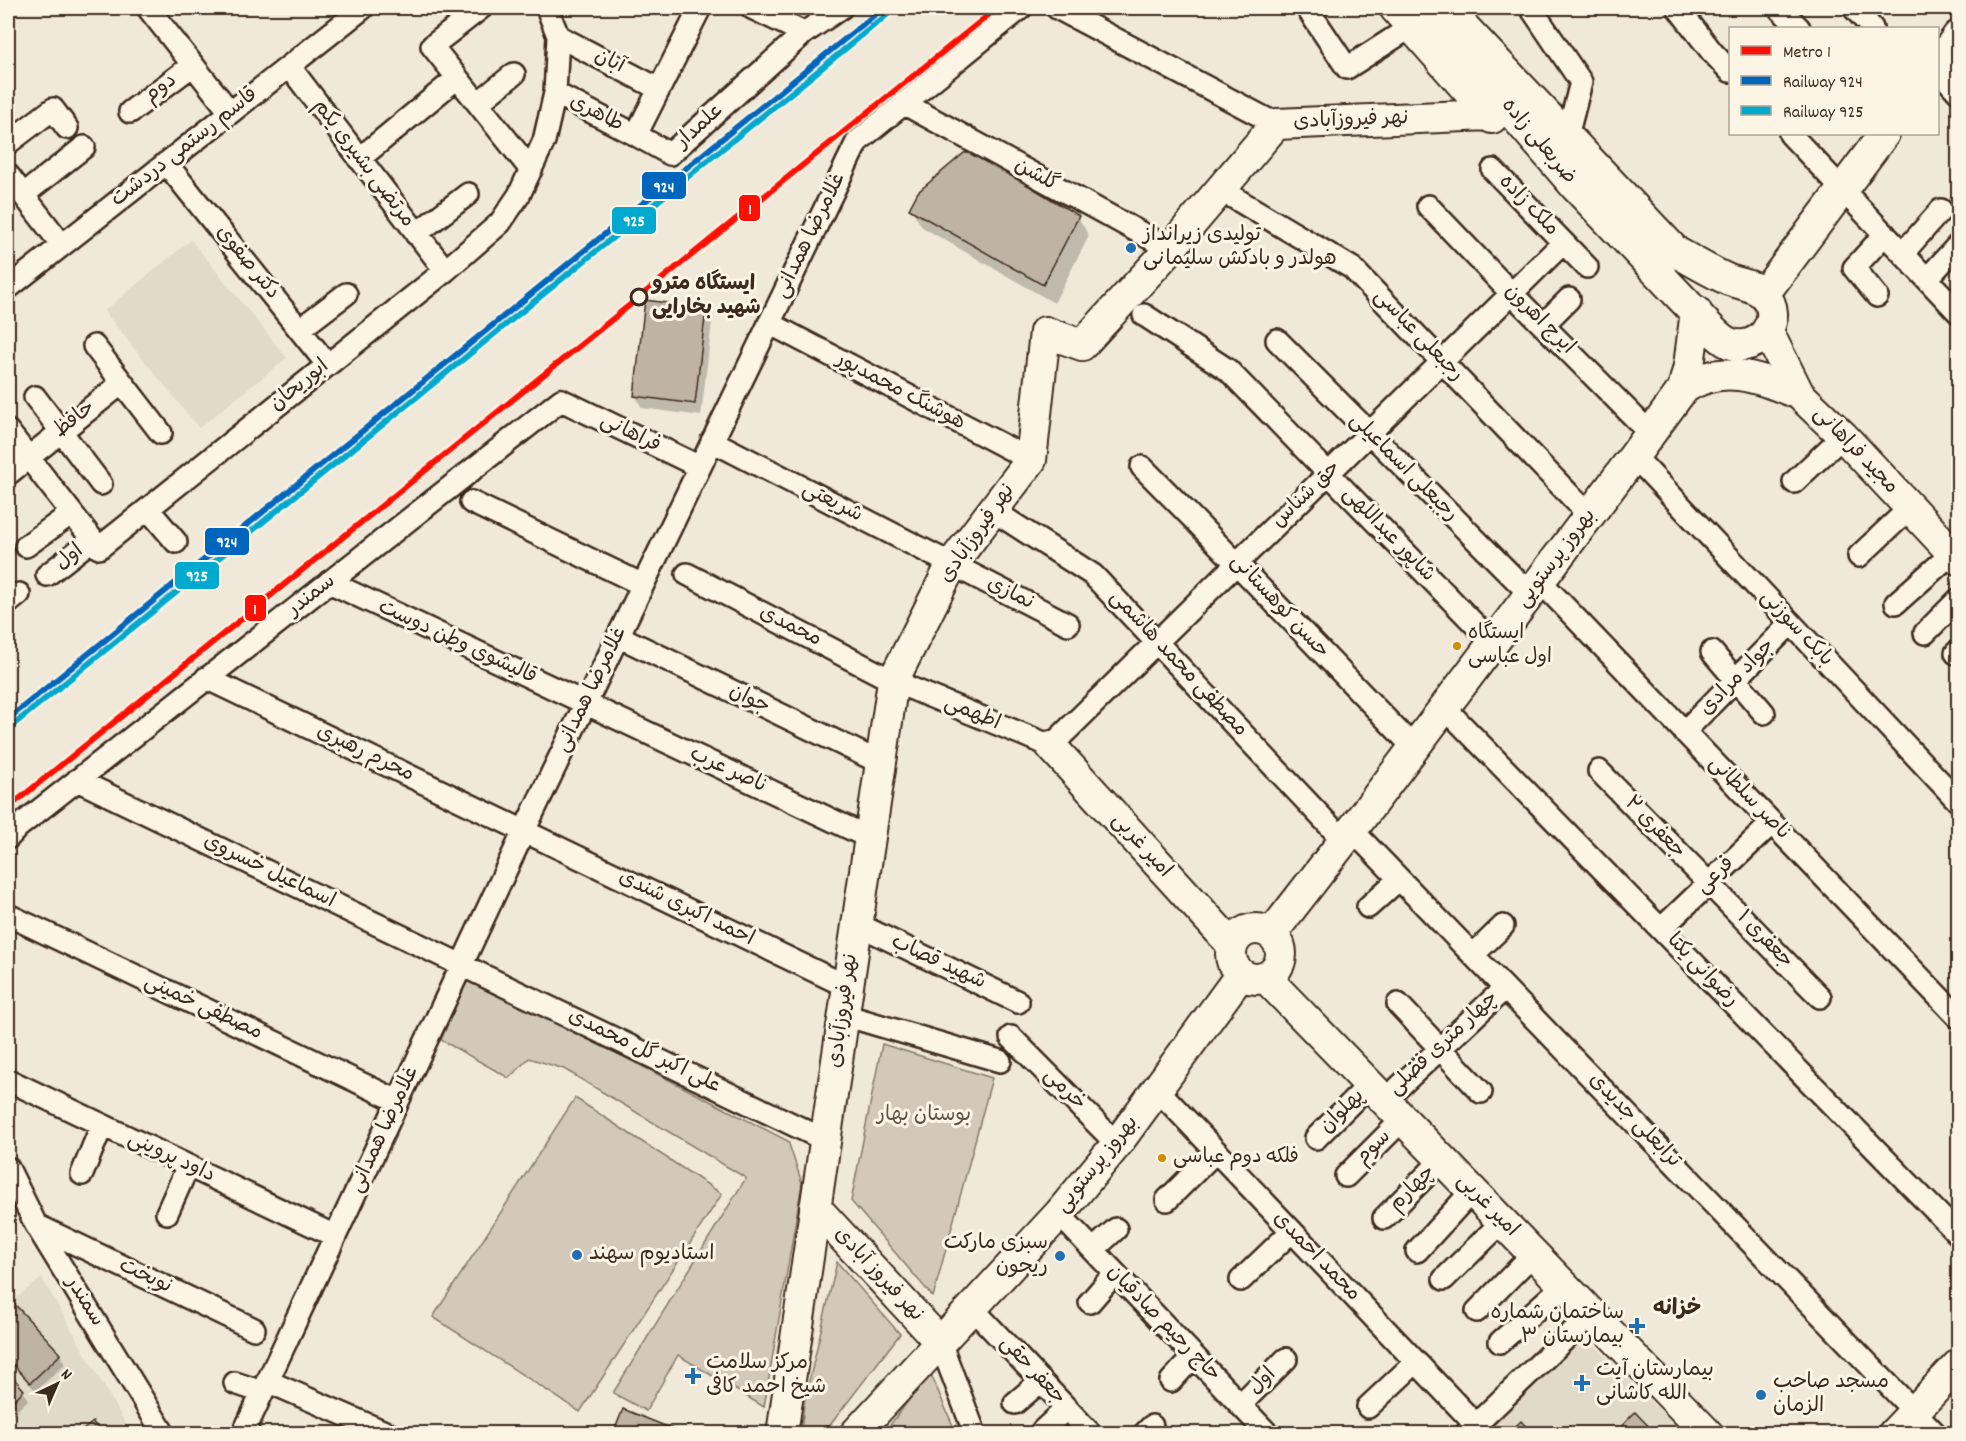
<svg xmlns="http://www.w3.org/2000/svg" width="1966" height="1441" font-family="Dekko,'Playpen Sans Arabic',sans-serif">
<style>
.built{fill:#e1d9c9}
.green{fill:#d2c9ba;stroke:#867a6c;stroke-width:1.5}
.shadow{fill:#0003}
.building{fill:#beb3a4;stroke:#3b2a1e;stroke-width:1.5}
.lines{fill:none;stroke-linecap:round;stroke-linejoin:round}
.street-casing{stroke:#3b2a1e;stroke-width:26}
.secondary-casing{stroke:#3b2a1e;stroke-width:34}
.street{stroke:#fcf5e5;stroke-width:21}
.secondary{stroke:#fcf5e5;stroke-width:30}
.rail-1-casing{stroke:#fcf5e5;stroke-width:10}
.rail-2-casing{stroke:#fcf5e5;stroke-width:10}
.rail-1{stroke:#0065bd;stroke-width:6}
.rail-2{stroke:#00a9ce;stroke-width:6}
.metro-1-casing{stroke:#fcf5e5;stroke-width:10}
.metro-1{stroke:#ff0f04;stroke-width:6}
.poi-dot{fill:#1f6fb2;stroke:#fcf5e5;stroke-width:2}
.stop-dot{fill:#fcf5e5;stroke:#3b2a1e;stroke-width:3}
.bus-dot{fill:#d18d06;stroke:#fcf5e5;stroke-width:2}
.labels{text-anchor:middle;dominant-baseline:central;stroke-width:6;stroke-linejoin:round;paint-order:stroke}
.bus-label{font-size:20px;fill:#3b2a1e;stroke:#fcf5e5;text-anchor:start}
.street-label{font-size:21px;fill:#3b2a1e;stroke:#fcf5e5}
.poi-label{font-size:21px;fill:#3b2a1e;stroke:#fcf5e5;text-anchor:start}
.stop-label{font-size:21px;font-weight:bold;fill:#3b2a1e;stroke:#fcf5e5;text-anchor:start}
.park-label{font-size:21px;fill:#615245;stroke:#fcf5e5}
.neighbourhood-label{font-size:22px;font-weight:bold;fill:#3b2a1e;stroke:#fcf5e5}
.line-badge{stroke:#fcf5e5;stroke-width:2}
.badge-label{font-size:16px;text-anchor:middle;font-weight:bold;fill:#fff}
</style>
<rect width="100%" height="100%" fill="#f0e9d9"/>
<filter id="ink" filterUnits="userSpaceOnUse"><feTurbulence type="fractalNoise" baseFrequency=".0167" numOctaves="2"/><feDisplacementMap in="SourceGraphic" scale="12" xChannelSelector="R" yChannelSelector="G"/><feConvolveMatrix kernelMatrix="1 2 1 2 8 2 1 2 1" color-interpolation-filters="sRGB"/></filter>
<g filter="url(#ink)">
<path class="built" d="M191,240L287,358L199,428L104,311Z
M42,1278L131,1433H8V1291L15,1299Z
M1582,1333L1683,1433L1481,1434Z"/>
<path class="green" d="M468,977L788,1141L802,1183L764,1407L678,1355L646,1411L613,1393L746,1178L564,1069L529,1058L509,1078L441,1040Z
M882,1044L992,1078L933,1297L851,1201Z
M575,1098L722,1194L580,1412L433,1317Z
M837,1262L900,1334L824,1433H801L804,1403Z
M930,1372L956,1433H884Z"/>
<path class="shadow" d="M911,209L1078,217L1089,236L1054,303L922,227Z
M705,309L712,322L701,416L642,408L635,395Z
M8,1299L60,1355L65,1364L36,1391L8,1360Z
M8,1374L23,1391L28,1400L8,1419Z"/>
<path class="building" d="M964,153H975L1079,216L1043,285L909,209L918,192Z
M645,300L706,308L695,404L634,396Z
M8,1297L61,1354L30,1383L8,1359Z
M8,1372L24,1390L8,1406Z
M623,1409L685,1434H613Z
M1635,1412L1656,1434H1614Z
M1521,1421L1533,1434H1508Z
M93,1422L101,1434H78Z"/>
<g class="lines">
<g class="street-casing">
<path id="street" d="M148,8L230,112
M481,8L432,46L531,170
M700,8L636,135L670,154L804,33L841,8
M752,8L804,33
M1057,8L1276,124
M1307,8L1347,68L1411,27
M1531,8L1581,82L1570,125
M1678,8L1712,52L1730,71
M1779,8L1799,28
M1854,8L1872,28
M558,36L659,89
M289,66L438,261
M1938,70L1958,92
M555,93L636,135
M478,103L514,74
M903,103L1170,249
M130,112L193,65
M1790,134L1958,312
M8,143L53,109L67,128
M359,159L457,78
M166,163L327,364
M1493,170L1587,267
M8,175L62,245
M1221,190L1352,268L1589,515
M23,195L84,147
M1428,206L1512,294L1651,434
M416,234L468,194
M1903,253L1941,210
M1927,279L1958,245
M8,288L363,8
M1877,296L1854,268L1885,234
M1144,315L1228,370L1493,643
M769,323L1031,460
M1543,325L1569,299
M300,329L346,294
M1277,340L1530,594
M94,346L161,433
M35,397L101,484
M8,431L99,548L445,271L500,223L519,195L544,141L555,93L558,36L547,8
M712,441L1068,624
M1634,456L1958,801
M1142,467C1234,559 1323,654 1414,748
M8,474L122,383
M1794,482L1843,436
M471,502L643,585
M148,509L176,542
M992,510L1093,575L1344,841
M26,546L72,513
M1859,556L1910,508
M687,574L893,681L1051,746L1563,243
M47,575L92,540
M1540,581L1958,1017
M329,582L870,838
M8,603L19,594
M1896,603L1958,548
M1925,633L1958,600
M618,636L881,763
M1712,652L1764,713
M1956,653L1958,651
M206,678L848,987
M1445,708L1958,1234
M1684,732L1791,623
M1599,771L1820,997
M77,780L825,1140
M1352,830L1936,1434
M8,838L18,827L561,400L700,467
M1368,907L1399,879
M8,915L398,1101
M857,924L1018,1002
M1661,929L1772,823
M1473,955L1503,926
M1398,1004L1481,1092
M844,1015L1000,1061
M1011,1037L1117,1144
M8,1080L335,1236
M1157,1089L1475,1424
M1384,1101L1505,988
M1316,1138L1369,1085
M8,1168L36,1225L164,1434
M82,1174L102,1125
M1346,1176L1402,1120
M1167,1200L1216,1151
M167,1213L188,1166
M1059,1214L1268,1434
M1384,1218L1442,1160
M36,1225L254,1329
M1093,1250L1116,1229
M1417,1251L1472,1191
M1444,1279L1502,1222
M1241,1280L1292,1231
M1090,1302L1115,1273
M972,1308L1091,1434
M1477,1311L1533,1254
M940,1342L975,1434
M1500,1342L1564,1285
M267,1381L389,1434
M1171,1381L1194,1356
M235,1383L262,1392
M1015,1403L1041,1381
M1240,1405L1286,1359
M1368,1407L1416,1362
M1042,1431L1067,1408
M243,1434L524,831L857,142L1021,8
M1144,1434L1152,1426
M1466,1434L1591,1314"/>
</g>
<g class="secondary-casing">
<path id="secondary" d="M1395,8L1492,118
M1422,8L1575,186L1711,329C1716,334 1722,340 1729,343C1759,355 1787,317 1763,294C1754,285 1740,284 1729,280C1710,272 1693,261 1676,252L1446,8
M1938,64L1958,36
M1764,294L1884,134
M1768,332L1799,394L1843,436L1958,559
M1683,389C1722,362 1759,378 1799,394
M1051,746L1232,945
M1231 954a25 25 0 1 1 50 0a25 25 0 1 1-50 0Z
M1272,933L1352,830L1634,456L1683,389L1689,366L1696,311
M1266,978L1708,1434
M815,1207L940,1342
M782,1434L893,681L952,564L1031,460L1045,332L1082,345L1170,249L1276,124L1489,115
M855,1434L1059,1214L1117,1144L1241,974
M1893,1434L1958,1365"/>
</g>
<use href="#street" class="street"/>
<use href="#secondary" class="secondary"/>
<g class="rail-1-casing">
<path id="rail-1" d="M8,719L883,8"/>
</g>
<g class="rail-2-casing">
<path id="rail-2" d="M13,725L888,14"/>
</g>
<use href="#rail-1" class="rail-1"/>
<use href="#rail-2" class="rail-2"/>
<g class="metro-1-casing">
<path id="metro-1" d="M8,808L997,8"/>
</g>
<use href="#metro-1" class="metro-1"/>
</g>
</g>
<g class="poi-dot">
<circle cx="1131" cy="248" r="6"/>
<circle cx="577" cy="1255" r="6"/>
<circle cx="1060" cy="1256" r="6"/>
<path d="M1634 1317h6v6h6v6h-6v6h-6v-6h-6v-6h6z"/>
<path d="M690 1367h6v6h6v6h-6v6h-6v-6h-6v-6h6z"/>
<path d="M1579 1374h6v6h6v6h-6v6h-6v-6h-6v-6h6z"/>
<circle cx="1761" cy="1395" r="6"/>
</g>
<circle class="stop-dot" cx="639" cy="297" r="8"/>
<g class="bus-dot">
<circle cx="1457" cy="646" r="5"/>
<circle cx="1162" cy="1158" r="5"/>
</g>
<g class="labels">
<g class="bus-label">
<text x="1468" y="634">ایستگاه<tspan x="1468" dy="24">اول عباسی</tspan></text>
<text x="1173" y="1158">فلکه دوم عباسی</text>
</g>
<g class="street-label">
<text transform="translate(609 62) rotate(27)">آبان</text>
<text transform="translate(161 89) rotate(-37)">دوم</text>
<text transform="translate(596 114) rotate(27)">طاهری</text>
<text transform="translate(1351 121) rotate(-2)">نهر فیروزآبادی</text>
<text transform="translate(700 127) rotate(-42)">علمدار</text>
<text transform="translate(1538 142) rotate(50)">ضربعلی زاده</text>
<text transform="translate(185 148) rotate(-38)">قاسم رستمی دردشت</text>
<text transform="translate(363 164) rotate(53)">مرتضی بشیری یکم</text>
<text transform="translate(1036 176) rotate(29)">گلشن</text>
<text transform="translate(1528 206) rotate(46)">ملک زاده</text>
<text transform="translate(811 236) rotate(-64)">غلامرضا همدانی</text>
<text transform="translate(247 263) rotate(51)">دکتر صفوی</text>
<text transform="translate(1539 320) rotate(45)">ایرج اهرون</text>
<text transform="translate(1418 336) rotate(46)">رجبعلی عباسی</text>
<text transform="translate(300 386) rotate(-39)">ابوریحان</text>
<text transform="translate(900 392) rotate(28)">هوشنگ محمدپور</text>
<text transform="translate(75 420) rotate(-38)">حافظ</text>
<text transform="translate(630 434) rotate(26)">فراهانی</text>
<text transform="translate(1855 451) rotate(46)">مجید فراهانی</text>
<text transform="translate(1403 468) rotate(45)">رجبعلی اسماعیلی</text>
<text transform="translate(1307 495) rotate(-44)">حق شناس</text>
<text transform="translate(832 503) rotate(27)">شریعتی</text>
<text transform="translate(978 534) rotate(-55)">نهر فیروزآبادی</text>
<text transform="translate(1388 535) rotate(46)">شاپور عبداللهی</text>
<text transform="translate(70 558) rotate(-38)">اول</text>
<text transform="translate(1557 559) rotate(-53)">بهروز پرستویی</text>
<text transform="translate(1010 594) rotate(27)">نمازی</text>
<text transform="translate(312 596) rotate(-38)">سمندر</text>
<text transform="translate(1279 607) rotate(47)">حسن کوهستانی</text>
<text transform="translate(790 627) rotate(27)">محمدی</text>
<text transform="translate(1796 629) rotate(47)">بابک سوزنی</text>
<text transform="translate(457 643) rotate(25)">قالیشوی وطن دوست</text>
<text transform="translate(1178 664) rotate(47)">مصطفی محمد هاشمی</text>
<text transform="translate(1738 678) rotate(-46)">جواد مرادی</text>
<text transform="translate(592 690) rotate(-64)">غلامرضا همدانی</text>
<text transform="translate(749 700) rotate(26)">جوان</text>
<text transform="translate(972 714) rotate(23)">اطهمی</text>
<text transform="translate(365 754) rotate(26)">محرم رهبری</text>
<text transform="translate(728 771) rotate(25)">ناصر عرب</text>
<text transform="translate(1749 799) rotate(46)">ناصر سلطانی</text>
<text transform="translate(1654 828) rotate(46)">جعفری ۲</text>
<text transform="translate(1141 846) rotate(48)">امیر غربی</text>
<text transform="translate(269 872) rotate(26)">اسماعیل خسروی</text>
<text transform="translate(1716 876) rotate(-43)">فرعی</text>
<text transform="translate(686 909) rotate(26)">احمد اکبری شندی</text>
<text transform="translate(1764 940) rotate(46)">جعفری ۱</text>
<text transform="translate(938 963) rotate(25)">شهید قصاب</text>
<text transform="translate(1702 971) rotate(46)">رضوانی یکتا</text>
<text transform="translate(203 1008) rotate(25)">مصطفی خمینی</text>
<text transform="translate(844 1011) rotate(-82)">نهر فیروزآبادی</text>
<text transform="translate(1444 1044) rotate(-43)">چهار متری فضلی</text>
<text transform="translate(644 1052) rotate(26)">علی اکبر گل محمدی</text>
<text transform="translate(1064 1090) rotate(45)">خرمی</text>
<text transform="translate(1343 1112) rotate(-45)">پهلوان</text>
<text transform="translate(1634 1121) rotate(46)">ترابعلی جدیدی</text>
<text transform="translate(385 1130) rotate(-65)">غلامرضا همدانی</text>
<text transform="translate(1374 1148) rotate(-45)">سوم</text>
<text transform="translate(171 1158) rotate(25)">داود پروینی</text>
<text transform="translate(1098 1165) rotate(-51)">بهروز پرستویی</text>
<text transform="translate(1413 1189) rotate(-45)">چهارم</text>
<text transform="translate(1487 1206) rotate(46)">امیر غربی</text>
<text transform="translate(1316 1257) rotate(46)">محمد احمدی</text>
<text transform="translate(878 1275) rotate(47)">نهر فیروز آبادی</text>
<text transform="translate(145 1277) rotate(25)">نوبخت</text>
<text transform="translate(84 1302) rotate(58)">سمندر</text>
<text transform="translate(1163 1324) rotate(46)">حاج رحیم صادقیان</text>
<text transform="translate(1032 1371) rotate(47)">جعفر حقی</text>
<text transform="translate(1263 1382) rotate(-45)">اول</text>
</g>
<g class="poi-label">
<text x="1143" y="236">تولیدی زیرانداز<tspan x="1143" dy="24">هولدر و بادکش سلیمانی</tspan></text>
<text x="1048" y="1244" text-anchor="end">سبزی مارکت<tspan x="1048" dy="24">ریحون</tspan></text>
<text x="589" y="1255">استادیوم سهند</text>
<text x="1624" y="1314" text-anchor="end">ساختمان شماره<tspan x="1624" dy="24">۳ بیمارستان</tspan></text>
<text x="706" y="1364">مرکز سلامت<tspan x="706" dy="24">شیخ احمد کافی</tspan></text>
<text x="1596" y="1371">بیمارستان آیت<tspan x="1596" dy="24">الله کاشانی</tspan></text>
<text x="1773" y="1383">مسجد صاحب<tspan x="1773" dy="24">الزمان</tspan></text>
</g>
<g class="stop-label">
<text x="652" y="285">ایستگاه مترو<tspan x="652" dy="24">شهید بخارایی</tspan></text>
</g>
<g class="park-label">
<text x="924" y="1116">بوستان بهار</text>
</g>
<g class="neighbourhood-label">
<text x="1677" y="1309">خزانه</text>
</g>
</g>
<g class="line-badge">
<rect x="641" y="171" width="46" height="29" rx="6" fill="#0065bd"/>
<rect x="738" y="194" width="23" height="28" rx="6" fill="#ff0f04"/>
<rect x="611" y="206" width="46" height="29" rx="6" fill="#00a9ce"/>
<rect x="204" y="527" width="46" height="29" rx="6" fill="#0065bd"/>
<rect x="174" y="561" width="46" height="29" rx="6" fill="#00a9ce"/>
<rect x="244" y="594" width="23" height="28" rx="6" fill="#ff0f04"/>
</g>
<g class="badge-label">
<text x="664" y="192">924</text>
<text x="750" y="214">1</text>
<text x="634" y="226">925</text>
<text x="227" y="547">924</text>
<text x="197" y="581">925</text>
<text x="255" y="614">1</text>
</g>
<rect width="1966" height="1441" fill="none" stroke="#fcf5e5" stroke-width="30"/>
<rect x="15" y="15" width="1936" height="1411" fill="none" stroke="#3b2a1e" stroke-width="2" filter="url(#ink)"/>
<rect x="1729" y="27" width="210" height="108" fill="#fcf5e5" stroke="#afa495" stroke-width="1.5"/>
<rect x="1741" y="46" width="30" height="9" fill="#ff0f04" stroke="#afa495" stroke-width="1.5"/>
<text x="1783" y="57" font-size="18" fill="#3b2a1e">Metro 1</text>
<rect x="1741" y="76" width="30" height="9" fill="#0065bd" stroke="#afa495" stroke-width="1.5"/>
<text x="1783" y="87" font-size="18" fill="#3b2a1e">Railway 924</text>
<rect x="1741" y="106" width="30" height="9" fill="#00a9ce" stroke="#afa495" stroke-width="1.5"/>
<text x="1783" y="117" font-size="18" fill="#3b2a1e">Railway 925</text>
<g transform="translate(57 1384) rotate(44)" stroke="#fcf5e5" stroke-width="4.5" paint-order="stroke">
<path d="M0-4.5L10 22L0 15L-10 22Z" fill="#3b2a1e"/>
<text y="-9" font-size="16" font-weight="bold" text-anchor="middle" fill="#3b2a1e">N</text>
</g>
</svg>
